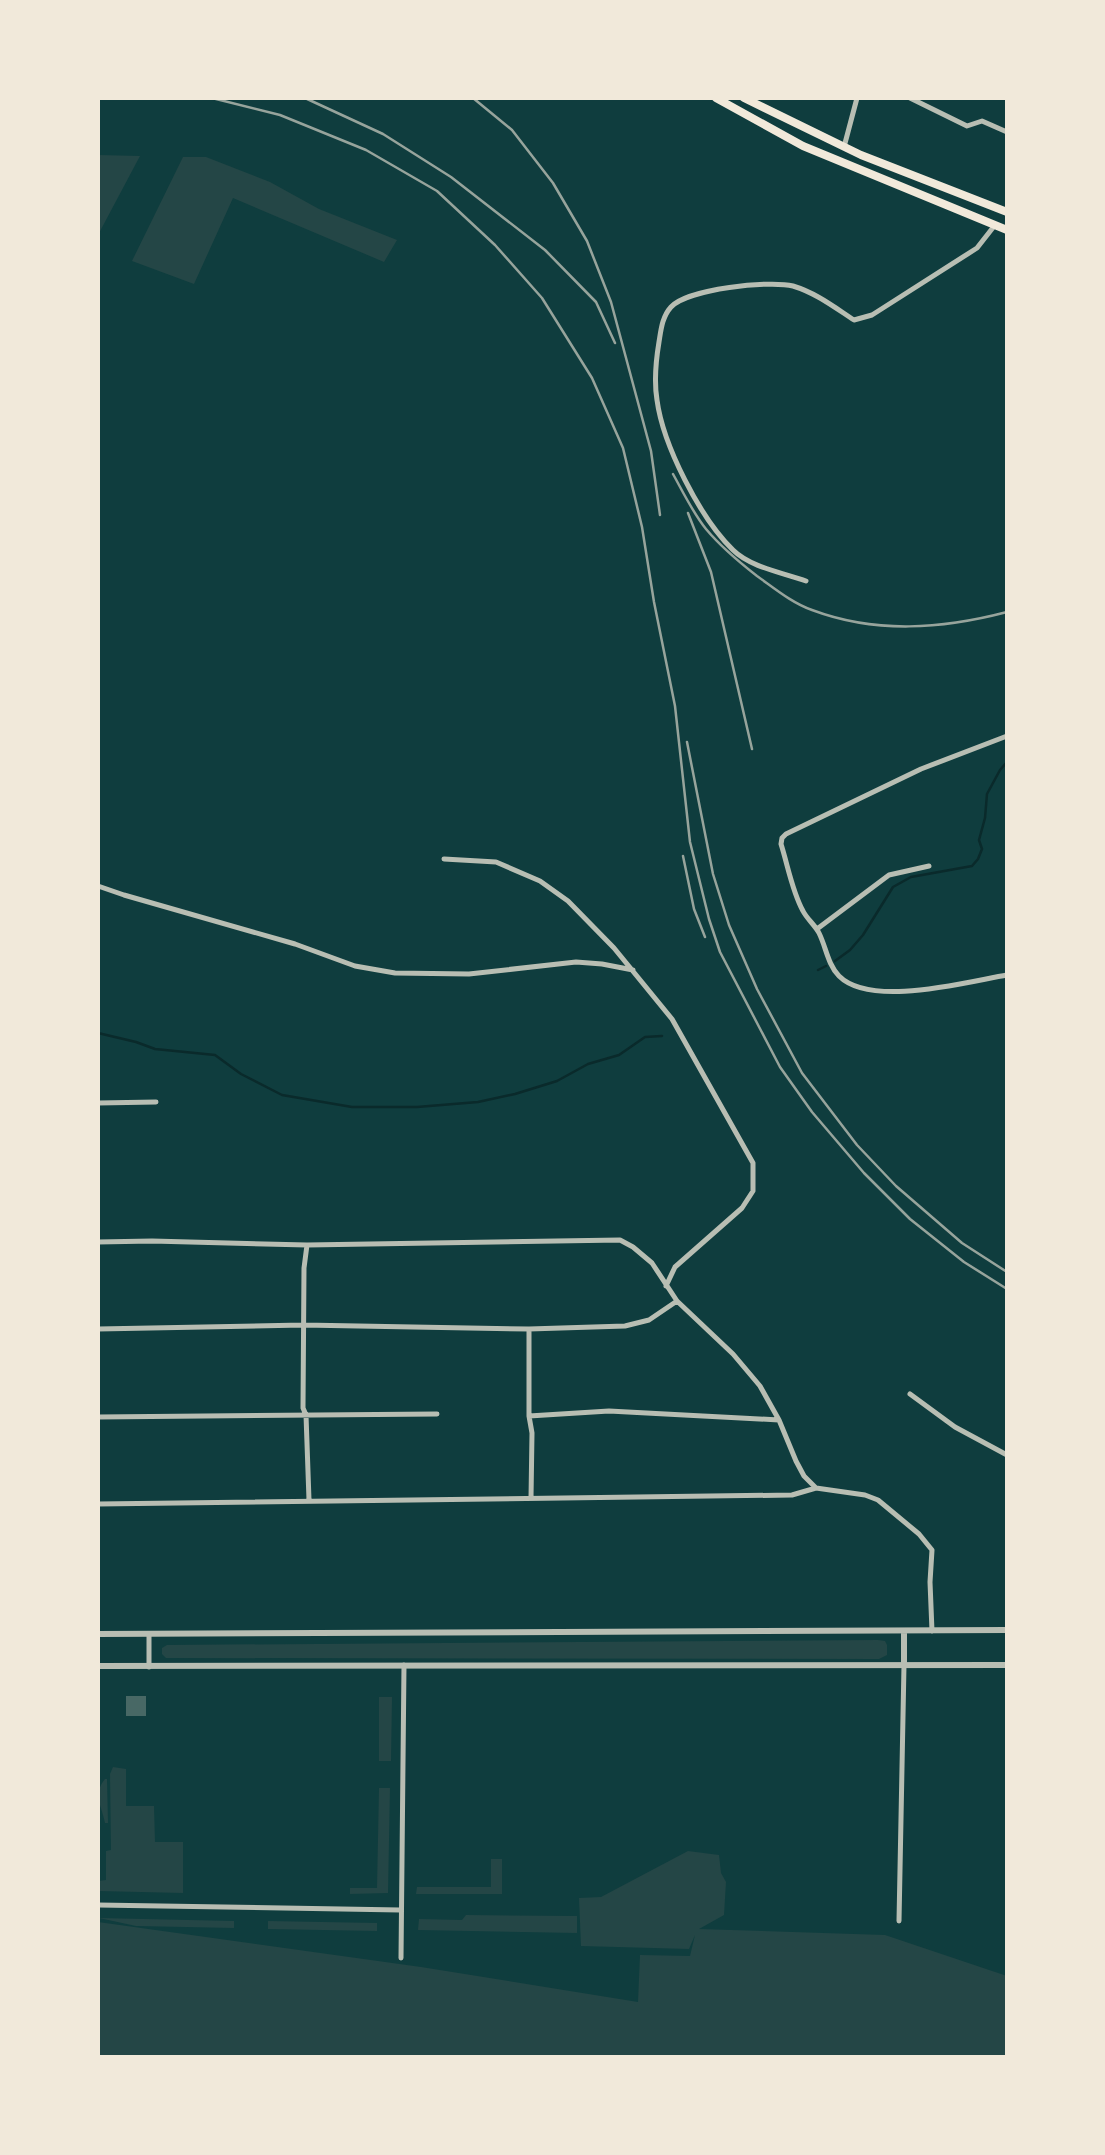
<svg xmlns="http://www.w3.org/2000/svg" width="1105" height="2155" font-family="Roboto,sans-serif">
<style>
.green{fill:#244646}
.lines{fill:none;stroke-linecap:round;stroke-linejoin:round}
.stream{stroke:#0a2a2b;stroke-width:2.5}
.building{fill:#486865}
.minor{stroke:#b8beb3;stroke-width:5}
.tertiary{stroke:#b8beb3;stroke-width:6}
.primary{stroke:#f1e9da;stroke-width:8}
.rail{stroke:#97a49c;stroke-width:2.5}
</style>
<rect width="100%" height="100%" fill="#0f3d3e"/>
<path class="green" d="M98,155L140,156L98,235Z
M183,157H206L270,182L319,209L397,240L384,262L233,198L194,284L132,261Z
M878,1640L885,1641L887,1645V1655L879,1659L166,1658L162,1654V1648L167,1645Z
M379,1697H392L391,1761H379Z
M113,1767L126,1769V1806H154L155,1842H183V1893L98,1891V1881L106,1880V1851L111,1850L110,1774Z
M105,1779H107L108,1823H105C102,1806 92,1795 105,1779Z
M379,1788H390L388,1893L350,1894V1888H377Z
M688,1851L719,1855L721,1873L726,1882L724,1915L699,1929L885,1935L1007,1976V2057H98V1922L421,1967L638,2002L640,1955L690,1956L695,1935L689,1949L581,1946L579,1898L601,1897Z
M491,1859H502V1894H416L417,1887H491Z
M466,1915L577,1916V1933L418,1930L419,1919L462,1920Z
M99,1918L234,1921V1928L136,1926Z
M268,1921L377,1923V1931L268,1929Z"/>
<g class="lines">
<path class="stream" d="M835,961L850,950L863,935L893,887L911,877L972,866L978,859L982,849L979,840L985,818L987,794L1000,770L1007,762
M818,970L826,966
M98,1033L136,1042L155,1049L215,1055L241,1074L282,1095L352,1107H417L478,1102L515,1094L557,1081L588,1064L619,1055L645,1037L662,1036"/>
</g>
<path class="building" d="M126,1696H146V1716H126Z"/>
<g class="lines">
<path class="minor" d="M910,98L967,126L982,121L1007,132
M844,147L857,98
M806,581C783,573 750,567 733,550C700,518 663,445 657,400C654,382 656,360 659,342C661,330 662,317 671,307C687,289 770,280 793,286C816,293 834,307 854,320L872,315L977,248L995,225
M1007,736L921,769L786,834L782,838L781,844C788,866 792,891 803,911C807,919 815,925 819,933C826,947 828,965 839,976C871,1008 966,982 1007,975
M444,859L496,862L540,881L568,901L614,948L672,1019L753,1163V1191L742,1208L675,1267L666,1286
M98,886L124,895L295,944L355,966L395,973L469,974L576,962L602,964L633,970
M817,929L889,875L929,866
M98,1103L156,1102
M98,1242L152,1241L307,1245L620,1240L633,1247L652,1263L677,1301L733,1354L760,1386L779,1420L796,1461L804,1476L816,1488L865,1495L878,1500L919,1534L932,1550L930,1582L932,1631
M307,1245L304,1268L303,1408L306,1415L309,1500
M98,1329L303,1325L529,1329L625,1326L649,1320L677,1301
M529,1329V1416L532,1433L531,1498
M910,1394L955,1427L1007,1455
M529,1416L609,1411L779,1420
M98,1417L437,1414
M98,1504L792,1495L816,1488
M149,1667V1634
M98,1905L400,1910
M899,1921L904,1665
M401,1958L404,1665"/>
<path class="tertiary" d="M98,1634L1007,1630
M904,1665V1631
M98,1666L1007,1665"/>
<path class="primary" d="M716,98L803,146L1007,230
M744,98L861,155L1007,212"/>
<path class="rail" d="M212,98L280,115L366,150L437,191L495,245L542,298L592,378L623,448L642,527L654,602L675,706L690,842L709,919L720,952L780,1067L812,1112L864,1173L910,1219L964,1262L1007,1289
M305,98L383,134L451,177L545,250L596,302L615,343
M473,98L512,130L553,183L587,241L611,302L651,451L660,515
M673,474C683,492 693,513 706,529C721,547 739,562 757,576C774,588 792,603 812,610C876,634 942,629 1007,612
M688,513L711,572L752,749
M687,742L713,874L729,925L757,989L802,1073L857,1145L896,1186L962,1243L1007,1272
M683,856L694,909L705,937"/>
</g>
<rect width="1105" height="2155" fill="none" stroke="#f1e9da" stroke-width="200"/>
</svg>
